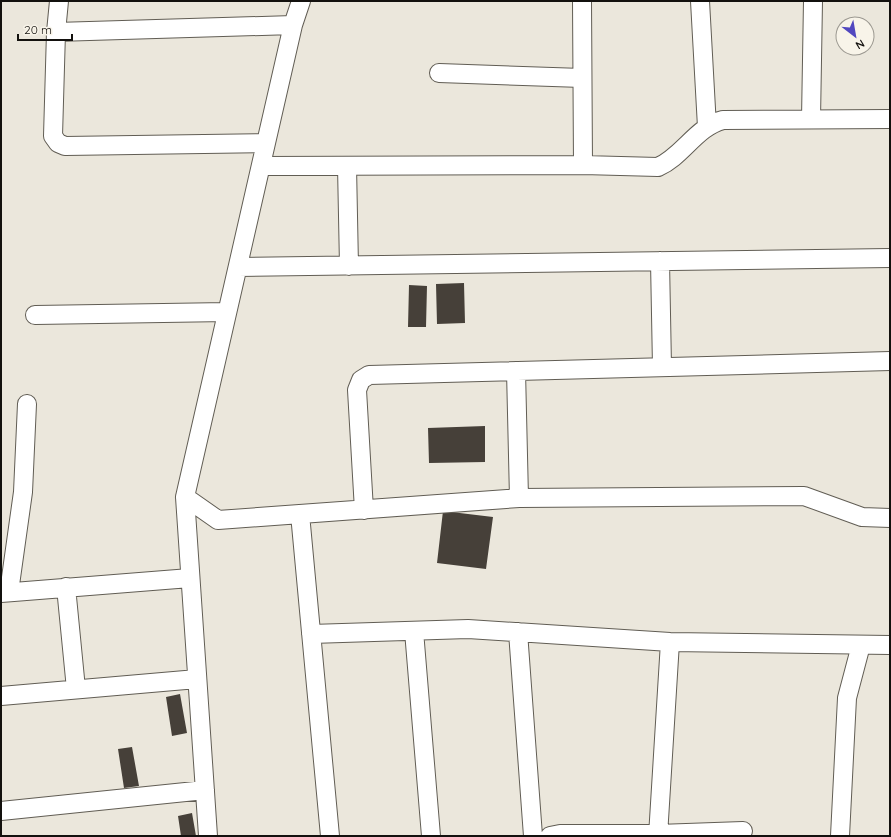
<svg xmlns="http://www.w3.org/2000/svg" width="891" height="837" font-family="Quicksand,sans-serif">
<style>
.building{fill:#464039}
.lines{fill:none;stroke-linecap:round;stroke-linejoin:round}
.street-casing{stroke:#615d54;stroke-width:20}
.street{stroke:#fff;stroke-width:18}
</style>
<rect width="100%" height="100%" fill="#ebe7dc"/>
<path class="building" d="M464,283L465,323L437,324L436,284Z
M409,285L427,286L426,327H408Z
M485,426V462L429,463L428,428Z
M443,511L493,517L486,569L437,563Z
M180,694L187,733L172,736L166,697Z
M132,747L139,786L124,788L118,749Z
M192,813L196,836H181L178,816Z"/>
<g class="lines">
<g class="street-casing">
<path id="street" d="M59,1L56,32L293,25L185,497L218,520L519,498L804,496L862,517L890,518
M582,1L583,165
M700,1L707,127
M293,25L301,1
M56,32L53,136L58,143L65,146L266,143
M439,73L582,78
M811,119L813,1
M261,166L583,165L658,167C683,156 696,127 723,120L890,119
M347,166L349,266
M660,261L662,367
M238,267L890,258
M35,315L227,312
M516,371L519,498
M185,497L208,836
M364,510L357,390L361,380L369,375L890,361
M300,514L330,836
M66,587L76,689
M9,592L23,492L27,404
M1,593L190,578
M414,631L431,836
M518,632L533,836
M311,634L468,629L670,642L890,645
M1,696L197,679
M1,811L205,790
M550,836L560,834H658L743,831
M658,836L670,642
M840,836L847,698L861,645"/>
</g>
<use href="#street" class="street"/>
</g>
<rect width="891" height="837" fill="none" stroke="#13110e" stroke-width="4"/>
<g transform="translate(855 36) rotate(149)"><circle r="19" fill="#f8f4e9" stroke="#9c9991"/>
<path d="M0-3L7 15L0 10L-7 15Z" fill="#5147bf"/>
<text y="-6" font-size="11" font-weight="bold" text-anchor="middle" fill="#13110e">N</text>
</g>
<path d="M18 34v6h54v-6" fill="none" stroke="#13110e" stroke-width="2"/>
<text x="24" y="34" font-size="12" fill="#13110e" stroke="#f8f4e9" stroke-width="3" paint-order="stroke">20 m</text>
</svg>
